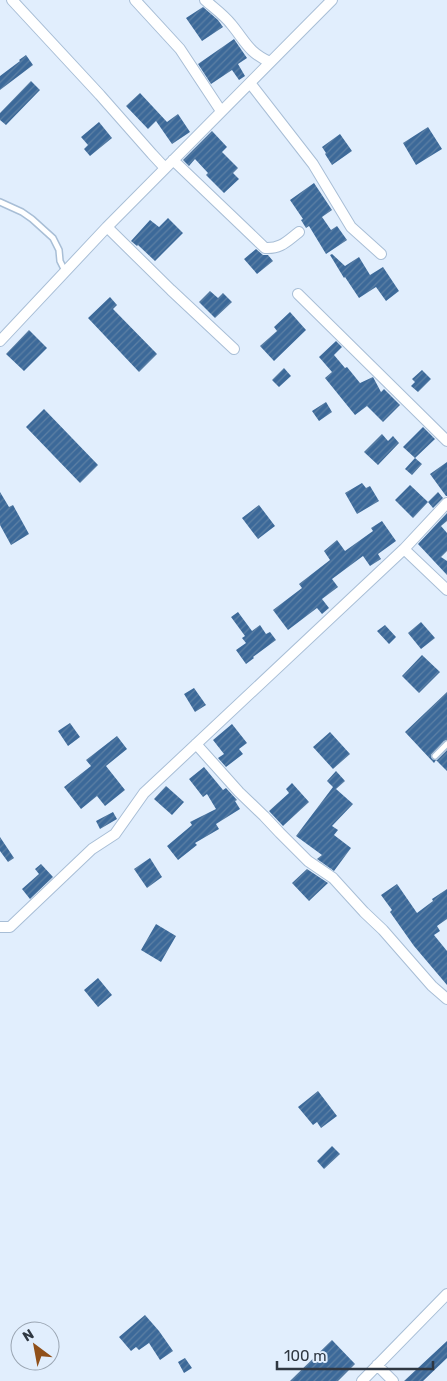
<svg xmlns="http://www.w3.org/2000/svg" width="447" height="1381" font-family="Rubik,sans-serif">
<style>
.building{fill:url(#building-hatch)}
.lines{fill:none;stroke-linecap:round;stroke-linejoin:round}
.lane-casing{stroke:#a8bed6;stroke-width:8}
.street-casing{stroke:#a8bed6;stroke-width:12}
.lane{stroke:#fff;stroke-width:5}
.street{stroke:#fff;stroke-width:10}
</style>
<defs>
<pattern id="building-hatch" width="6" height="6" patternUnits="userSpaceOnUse" patternTransform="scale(1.25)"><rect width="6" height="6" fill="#3c6999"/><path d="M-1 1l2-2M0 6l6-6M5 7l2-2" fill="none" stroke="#5d80a4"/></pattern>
</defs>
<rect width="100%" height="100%" fill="#e1eefd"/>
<path class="building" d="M203,7L218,20L223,27L202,41L186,18Z
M234,39L247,58L238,64L245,76L239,80L232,70L211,84L198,64Z
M26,55L33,65L0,90V76L20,61L19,60Z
M31,81L40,90L6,125L0,120V113Z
M140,93L167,122L178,114L190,132L172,144L156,121L148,129L126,106Z
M99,122L112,138L90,156L84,149L88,145L81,137Z
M428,127L442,149L416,165L403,143Z
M212,131L227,147L222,152L238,168L233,173L239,179L224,193L206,175L208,173L195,159L189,166L183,160Z
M340,134L352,151L332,165L325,154L326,153L322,147Z
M314,183L332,210L322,217L331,230L337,226L347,240L326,254L309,226L306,228L301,220L303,219L290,200Z
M168,218L183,233L155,261L138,245L137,246L131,241L150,220L159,227Z
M256,249L263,255H268L273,261L257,274L244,259Z
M332,254L345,266L359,257L370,275L383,267L399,291L386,301L376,287L359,298L345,277L344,278L330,255Z
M210,291L218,298L223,293L232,302L215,318L199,302Z
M110,297L117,305L113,309L157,354L139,372L88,318Z
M290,312L306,330L274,361L260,346L277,331L274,327Z
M29,330L47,348L24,371L6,354Z
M336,341L342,347L334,355L345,368L347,367L360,383L373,377L381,392L384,389L400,405L383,422L367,406L355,415L325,378L332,372L319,357Z
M284,368L291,376L279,387L272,380Z
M422,370L431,379L418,392L411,386L415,382L412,379Z
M326,402L332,412L319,421L312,411Z
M44,409L98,465L80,483L26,427Z
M423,427L435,439L415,458L422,464L412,475L405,469L415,458L403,447Z
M382,434L388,441L393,436L399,443L378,465L364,452Z
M447,462V496H446L430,474Z
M362,483L366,488L370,486L379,501L357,514L345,493Z
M410,485L428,502L413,518L395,500Z
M0,492L9,507L13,505L29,534L11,545L0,525Z
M438,492L443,498L433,508L428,502Z
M259,505L275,526L258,539L242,518Z
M447,513V521L441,526L447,533V551L441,557L447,561V575L418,544Z
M382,521L396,541L378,554L381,559L370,566L363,556L332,579L338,587L322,599L329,608L322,614L317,608L288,630L273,610L302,588L299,584L330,560L324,551L337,540L345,551L373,531L371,528Z
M238,612L252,631L260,625L266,634L270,632L276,640L253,657L254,658L246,664L236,650L246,643L242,638L245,636L231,617Z
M421,622L435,638L421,649L408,633Z
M385,625L396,637L389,644L377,631Z
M422,655L440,672L419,693L402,676Z
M194,688L206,705L195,712L184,694Z
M447,692V740L444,741L431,755L432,759L437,760L447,750V771L436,760L434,763L405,732Z
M70,723L80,737L68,746L58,731Z
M232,724L247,743L239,749L243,754L226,767L218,758L224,754L213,740Z
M330,732L350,754L333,769L313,747Z
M117,736L127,749L106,766L125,790L105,806L97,796L81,809L64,787L91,766L86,760Z
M204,767L223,790L226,788L237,800L235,801L240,809L216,824L219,829L195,843L197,845L178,860L167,846L192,825L190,822L216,809L207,794L203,797L189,779Z
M336,771L345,781L336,789L353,804L332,826L338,830L334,835L351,848L334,871L317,859L322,855L296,836L333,787L327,781Z
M292,783L309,802L283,826L269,811L289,793L286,789Z
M166,786L184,802L172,815L154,799Z
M113,812L117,819L100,829L96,821Z
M0,837L14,858L8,862L0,851Z
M150,858L162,877L147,888L134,869Z
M41,864L53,877L30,899L22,889L39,874L35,869Z
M307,869L328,883L309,901L292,883Z
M397,884L417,913L433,901L432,899L447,889V919L437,926L440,931L434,935L447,951V985L414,946L390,912L392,910L381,895Z
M156,924L176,936L161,962L141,950Z
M98,978L112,995L98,1007L84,990Z
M318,1091L337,1116L321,1128L317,1122L313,1125L298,1107Z
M332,1146L340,1154L324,1169L317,1161Z
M145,1315L159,1331L173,1351L160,1360L149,1343L139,1350L136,1347L131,1351L119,1337Z
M332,1340L355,1364L338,1381H290Z
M447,1341V1358L423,1381H404Z
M185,1358L192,1368L184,1373L178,1362Z"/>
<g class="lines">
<g class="lane-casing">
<path id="lane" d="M0,202L22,212L32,219L53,238L59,250L60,261L65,271
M435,756L447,744"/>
</g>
<g class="street-casing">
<path id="street" d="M12,0L100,95L152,154L165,168
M135,0L180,49L221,111
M205,0C214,8 224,15 231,24C246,42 248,52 270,62
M250,83L313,164L351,227L381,254
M173,160L265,248C281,249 287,241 299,232
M107,227L171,290L234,349
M298,294L447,441
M0,341L107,227L332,0
M404,549L447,590
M196,744L239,792L264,816L280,833L308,861L333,878L364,912L383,930L432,986L447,999
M0,927H10L92,849L115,834L144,793L404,549L447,503
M377,1365L393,1381
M362,1381L447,1294"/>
</g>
<use href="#lane" class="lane"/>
<use href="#street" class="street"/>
</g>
<g transform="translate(35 1346) rotate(328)"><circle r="24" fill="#e1eefd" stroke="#9aa5b2"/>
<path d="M0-4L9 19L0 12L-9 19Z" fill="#90501a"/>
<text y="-8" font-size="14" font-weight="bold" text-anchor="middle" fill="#2f3741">N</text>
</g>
<path d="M277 1361v8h156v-8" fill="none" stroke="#2f3741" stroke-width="2.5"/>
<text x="284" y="1361" font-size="15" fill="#2f3741" stroke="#e1eefd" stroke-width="4" paint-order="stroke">100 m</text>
</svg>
